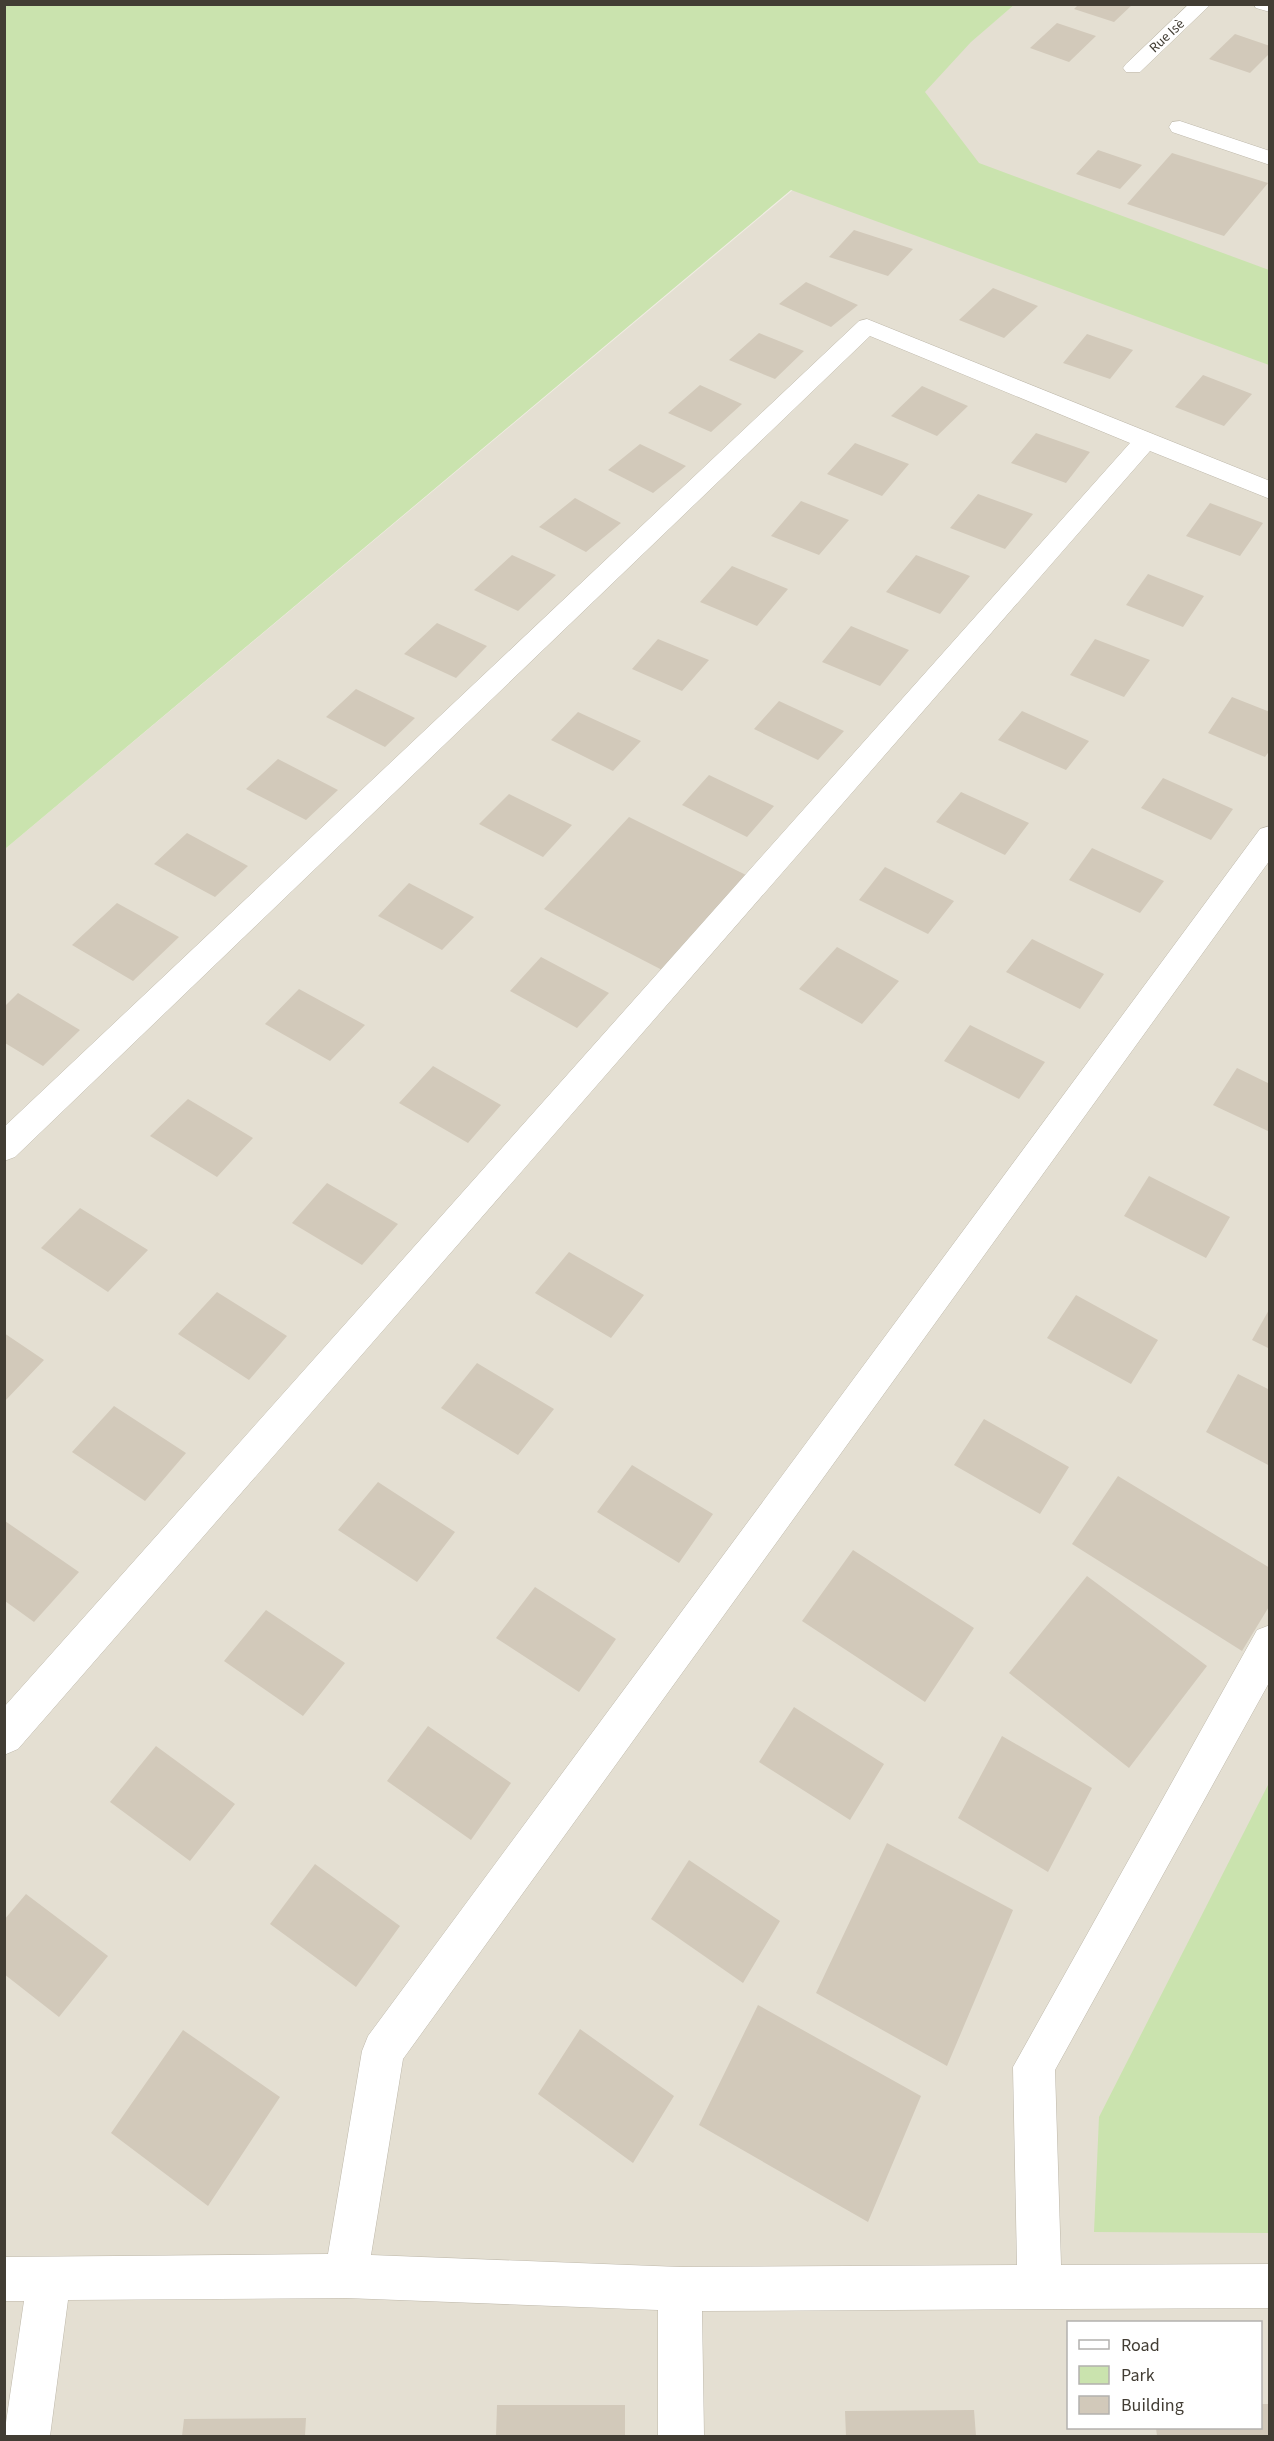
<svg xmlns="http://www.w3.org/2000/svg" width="1274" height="2441" font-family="'Source Sans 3',sans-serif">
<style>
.residential{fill:#e4dfd2;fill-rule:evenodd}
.green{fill:#cae3ae}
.building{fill:#d2c9ba}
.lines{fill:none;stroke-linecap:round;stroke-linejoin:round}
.minor-casing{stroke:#beb8aa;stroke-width:1}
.minor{fill:#fff;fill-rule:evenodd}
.labels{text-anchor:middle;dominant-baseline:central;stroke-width:4.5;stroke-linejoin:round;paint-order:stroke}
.far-street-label{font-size:14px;fill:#423d34;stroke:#fff}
</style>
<rect width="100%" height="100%" fill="#f1ede4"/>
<path class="residential" d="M1014,5H1269V2436H5V849ZM1068,2322H1260V2428H1068Z"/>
<path class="green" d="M5,4L1014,5L971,42L925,92L979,163L1269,270V365L791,190L5,849Z
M1269,1783V2233L1094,2232L1099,2117Z"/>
<path class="building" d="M1079,4H1133L1114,22L1074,9Z
M1057,23L1096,36L1069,62L1030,48Z
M1235,34L1270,46V53L1250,73L1209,59Z
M1098,150L1142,165L1120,189L1076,174Z
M1172,153L1268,183L1224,236L1127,204Z
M854,230L913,249L888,276L829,257Z
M806,282L858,305L831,327L779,304Z
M993,288L1038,306L1004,338L959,320Z
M759,333L804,351L775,379L729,360Z
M1087,334L1133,350L1110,379L1063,363Z
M1203,375L1252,394L1224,426L1175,407Z
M700,385L742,404L711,432L668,413Z
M922,386L968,406L937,436L891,416Z
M1036,433L1090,452L1066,483L1011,463Z
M855,443L909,464L882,496L827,474Z
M640,444L686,466L653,493L608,470Z
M978,494L1033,514L1005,549L950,528Z
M575,498L621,523L586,552L539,527Z
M801,501L849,520L819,555L771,536Z
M1210,503L1263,523L1240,556L1186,536Z
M512,555L556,575L518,611L474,590Z
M916,555L970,576L940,614L886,592Z
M732,566L788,589L757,626L700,602Z
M1148,574L1204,596L1183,627L1126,605Z
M437,623L487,646L456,678L404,654Z
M851,626L909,650L880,686L822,662Z
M658,639L709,660L682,691L632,669Z
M1095,639L1150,660L1124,697L1070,675Z
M356,689L415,718L385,747L326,717Z
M1232,697L1270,712V750L1265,757L1208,733Z
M779,701L844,731L818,760L754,729Z
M1022,711L1089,741L1066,770L998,740Z
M578,712L641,741L613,771L551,740Z
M278,759L338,790L306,820L246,789Z
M709,775L774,806L747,837L682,805Z
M1163,778L1233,809L1211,840L1141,808Z
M961,792L1029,823L1005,855L936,822Z
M509,794L572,825L543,857L479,824Z
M629,817L748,876L666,972L544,909Z
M187,833L248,866L215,897L154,864Z
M1092,848L1164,881L1140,913L1069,880Z
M885,867L954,901L928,934L859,900Z
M409,883L474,917L442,950L378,916Z
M117,903L179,937L133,981L72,945Z
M1032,939L1104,974L1080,1009L1006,972Z
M837,947L899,981L862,1024L799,989Z
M541,957L609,993L577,1028L510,991Z
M299,989L365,1025L330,1061L265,1024Z
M18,993L80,1030L43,1066L5,1043V1006Z
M970,1025L1045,1062L1019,1099L944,1061Z
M433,1066L501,1105L468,1143L399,1103Z
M1237,1068L1270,1084V1132L1213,1105Z
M188,1099L253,1138L217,1177L150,1136Z
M1149,1176L1230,1217L1206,1258L1124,1216Z
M327,1183L398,1224L362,1265L292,1223Z
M80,1208L148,1250L108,1292L41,1248Z
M569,1252L644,1295L611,1338L535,1293Z
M217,1292L287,1336L249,1380L178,1334Z
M1076,1295L1158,1340L1131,1384L1047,1338Z
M1270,1308V1349L1252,1340Z
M4,1333L44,1360L4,1402Z
M477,1363L554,1409L518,1455L441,1408Z
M1238,1374L1270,1390V1466L1206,1432Z
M114,1406L186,1453L145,1501L72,1452Z
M984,1419L1069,1467L1040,1514L954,1465Z
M632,1465L713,1514L679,1563L597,1512Z
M1118,1476L1270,1568V1605L1242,1651L1072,1544Z
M378,1482L455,1532L417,1582L338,1530Z
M5,1521L79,1572L34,1622L5,1601Z
M853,1550L974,1628L925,1702L802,1621Z
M1087,1576L1207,1666L1129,1768L1009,1673Z
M535,1587L616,1639L579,1692L496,1638Z
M266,1610L345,1663L303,1716L224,1661Z
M794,1707L884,1764L850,1820L759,1762Z
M428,1726L511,1783L471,1840L387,1781Z
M1002,1736L1092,1788L1048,1872L958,1818Z
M156,1746L235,1804L190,1861L110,1802Z
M887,1843L1013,1910L947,2066L816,1993Z
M689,1860L780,1921L743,1983L651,1919Z
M315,1864L400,1926L356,1987L270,1924Z
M26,1894L108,1956L59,2017L4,1974V1920Z
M758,2005L921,2096L868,2222L699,2125Z
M580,2029L674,2096L633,2163L538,2094Z
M183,2030L280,2097L208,2206L111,2133Z
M1260,2404H1270V2436H1157L1156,2428H1260Z
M497,2405H625V2436H496Z
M974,2410L976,2436H846L845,2411Z
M306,2418L305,2436H182L184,2419Z"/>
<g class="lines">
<g class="minor-casing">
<path id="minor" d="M1189,4H1211L1140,72H1126L1123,68L1126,64Z
M1253,4H1270V12L1256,8Z
M1180,121L1270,151V165L1172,132L1169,127L1172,122Z
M867,319L1270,481V499L1150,451L18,1749L4,1755V1707L1130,443L870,336L15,1157L4,1161V1127L859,321Z
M1270,826V860L403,2059L371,2255L680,2267L1017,2265L1013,2067L1257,1630L1270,1625V1681L1055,2070L1061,2265L1270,2264V2308L702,2311L704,2436H658V2310L346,2298L68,2300L50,2436H4L24,2301H4V2257L328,2254L362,2051L368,2036L1260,829Z"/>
</g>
<use href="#minor" class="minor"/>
</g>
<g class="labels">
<g class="far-street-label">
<text transform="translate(1167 36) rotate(-43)">Rue Isè</text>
</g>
</g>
<rect width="1274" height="2441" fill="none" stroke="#423d34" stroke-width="12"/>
<rect x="1067" y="2321" width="195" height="108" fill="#ffffff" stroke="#b3b1ae" stroke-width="1.5"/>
<rect x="1079" y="2340" width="30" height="9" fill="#ffffff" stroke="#b3b1ae" stroke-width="1.5"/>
<text x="1121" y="2351" font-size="18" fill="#423d34">Road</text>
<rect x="1079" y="2366" width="30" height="18" fill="#cae3ae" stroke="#b3b1ae" stroke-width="1.5"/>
<text x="1121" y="2381" font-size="18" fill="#423d34">Park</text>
<rect x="1079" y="2396" width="30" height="18" fill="#d2c9ba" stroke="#b3b1ae" stroke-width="1.5"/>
<text x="1121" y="2411" font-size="18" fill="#423d34">Building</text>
</svg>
